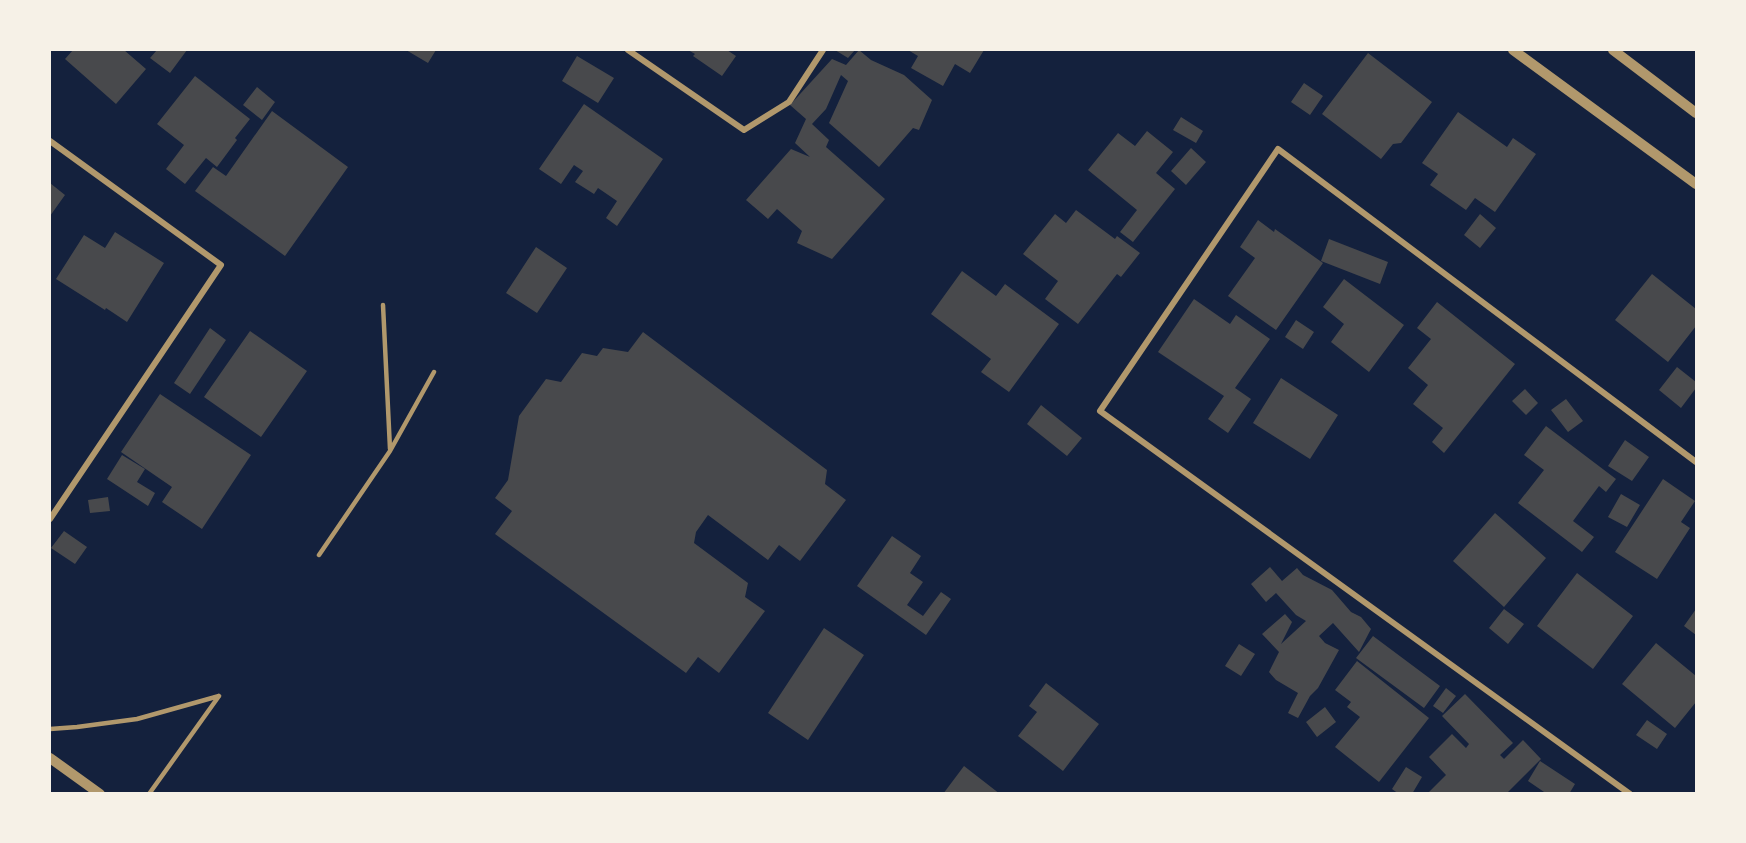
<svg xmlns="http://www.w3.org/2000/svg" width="1746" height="843" font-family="Commissioner,sans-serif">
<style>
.building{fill:#48494c}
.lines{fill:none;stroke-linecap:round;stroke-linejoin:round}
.service{stroke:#b1986c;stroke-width:4.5}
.minor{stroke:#b1986c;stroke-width:6}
.tertiary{stroke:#b1986c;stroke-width:10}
</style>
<rect width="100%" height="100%" fill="#14213d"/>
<path class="building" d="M73,50H124L146,69L116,104L65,59Z
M157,50H187L170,73L150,58Z
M406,50H436L428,63Z
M688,50H727L736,56L722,76L693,56L695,54Z
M835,50H855L848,58Z
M859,50L871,60L904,75L932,100L919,130L913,128L879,167L829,123L848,81L841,75L826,109L812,124L829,140L826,147L885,199L832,259L797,243L802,231L777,209L768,219L746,200L791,149L810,157L795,143L806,119L790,105L832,59L846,65Z
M908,50H984L970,73L955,64L943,86L911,68L918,56Z
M1368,53L1432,102L1401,143L1393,144L1381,159L1322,114Z
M577,56L614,78L598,103L562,81Z
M195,76L250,119L235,138L237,140L217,167L206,158L185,184L166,169L184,145L157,124Z
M1304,83L1323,96L1310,115L1291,102Z
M257,87L275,102L262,120L243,105Z
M584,104L663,159L617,226L606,218L617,201L598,188L594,194L575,182L583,171L574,165L561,184L539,169Z
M272,111L348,167L285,256L195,191L213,167L226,176Z
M1458,112L1507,147L1513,138L1536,154L1495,212L1475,198L1466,210L1430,185L1438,174L1422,163Z
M1181,117L1203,131L1196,143L1173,130Z
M1147,131L1173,152L1156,173L1175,189L1133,242L1120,232L1137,210L1088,170L1118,133L1135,146Z
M1191,148L1206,162L1186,185L1171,171Z
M50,183L65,195L50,216Z
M1076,210L1115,239L1117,236L1140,253L1121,277L1117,274L1078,324L1045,299L1058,281L1023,254L1055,214L1066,223Z
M1480,214L1496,228L1480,248L1464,235Z
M1258,220L1274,232L1275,229L1323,263L1276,330L1228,296L1255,258L1240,247Z
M115,232L164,263L127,322L106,308L105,310L56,279L84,235L105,248Z
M1329,239L1388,262L1380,284L1321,261Z
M536,247L567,268L537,313L506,293Z
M962,271L996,296L1005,284L1059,324L1009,392L981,372L991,359L931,314Z
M1652,274L1696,309V326L1668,362L1615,320Z
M1344,279L1404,325L1369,372L1331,342L1344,324L1323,307Z
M1194,299L1230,324L1236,315L1270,339L1235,388L1251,399L1228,433L1208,419L1224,396L1158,352Z
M1437,302L1515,364L1444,453L1432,442L1443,428L1413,404L1428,385L1408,368L1431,339L1417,328Z
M1296,320L1314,332L1303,349L1285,337Z
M210,328L226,340L190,394L174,383Z
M250,331L307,371L261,437L204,397Z
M643,332L827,470L825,484L846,500L800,561L779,545L768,560L708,515L696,532L694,543L748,583L745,597L765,611L719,673L698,657L686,673L495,534L512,511L495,498L508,480L519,416L546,379L561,382L582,353L597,356L603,348L628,352Z
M1677,367L1696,382V388L1681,408L1659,390Z
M1281,378L1338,415L1310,459L1253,423Z
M1525,389L1538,403L1526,415L1512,401Z
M160,394L251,455L202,529L162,502L172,487L121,452Z
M1566,399L1583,421L1568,432L1551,410Z
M1041,405L1082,438L1067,456L1027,424Z
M1546,426L1616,479L1606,492L1599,486L1573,521L1594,537L1582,552L1518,503L1544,470L1524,455Z
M1625,440L1649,457L1632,481L1608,466Z
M122,455L145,469L137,482L155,493L148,506L107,479Z
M1663,479L1695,501L1681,522L1690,528L1657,579L1615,552Z
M1621,494L1640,505L1627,527L1608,517Z
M108,497L110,511L90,513L88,500Z
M1495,513L1546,558L1504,607L1453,561Z
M64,531L87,547L75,564L51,548Z
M892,536L921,556L910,573L923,582L907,605L923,616L941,592L951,599L926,635L857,586Z
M1270,567L1282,581L1297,568L1303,575L1332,590L1351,612L1361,617L1371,629L1359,652L1333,623L1319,636L1325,643L1339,650L1318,688L1310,696L1298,718L1288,713L1298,693L1276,680L1269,672L1279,652L1262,634L1285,614L1292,622L1281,644L1306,621L1296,615L1276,593L1266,602L1251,584Z
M1577,573L1633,616L1593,669L1537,626Z
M1504,609L1524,624L1508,644L1489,628Z
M1696,609V635L1684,626Z
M824,628L864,655L808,740L768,713Z
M1373,636L1440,686L1424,708L1356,658Z
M1656,643L1696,676V702L1675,728L1622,684Z
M1239,644L1255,654L1241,676L1225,666Z
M1357,661L1429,718L1379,782L1335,747L1360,717L1347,707L1351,702L1335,690Z
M1046,683L1099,724L1063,771L1018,736L1037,712L1029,706Z
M1446,688L1456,696L1443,713L1433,706Z
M1465,694L1513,743L1500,755L1504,759L1523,740L1541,759L1506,794H1427L1446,775L1429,757L1452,734L1466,748L1469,744L1442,716Z
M1325,707L1336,722L1317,737L1306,722Z
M1647,720L1667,734L1657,749L1636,735Z
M1540,761L1575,784L1569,794H1547L1528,781Z
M964,766L1000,794H943Z
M1406,767L1422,777L1412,794H1399L1392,789Z"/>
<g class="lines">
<path class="service" d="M383,305L390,449
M319,555L390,451L434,372
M50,729L77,727L137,719L219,696
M149,794L219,696"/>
<path class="minor" d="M628,50L744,130L789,102L823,50
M50,141L221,265L50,519
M1630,794L1100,411L1278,149L1696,462"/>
<path class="tertiary" d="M1513,50L1696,184
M1613,50L1696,113
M50,758L100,794"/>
</g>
<rect width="1746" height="843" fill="none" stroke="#f6f1e7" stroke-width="102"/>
</svg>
